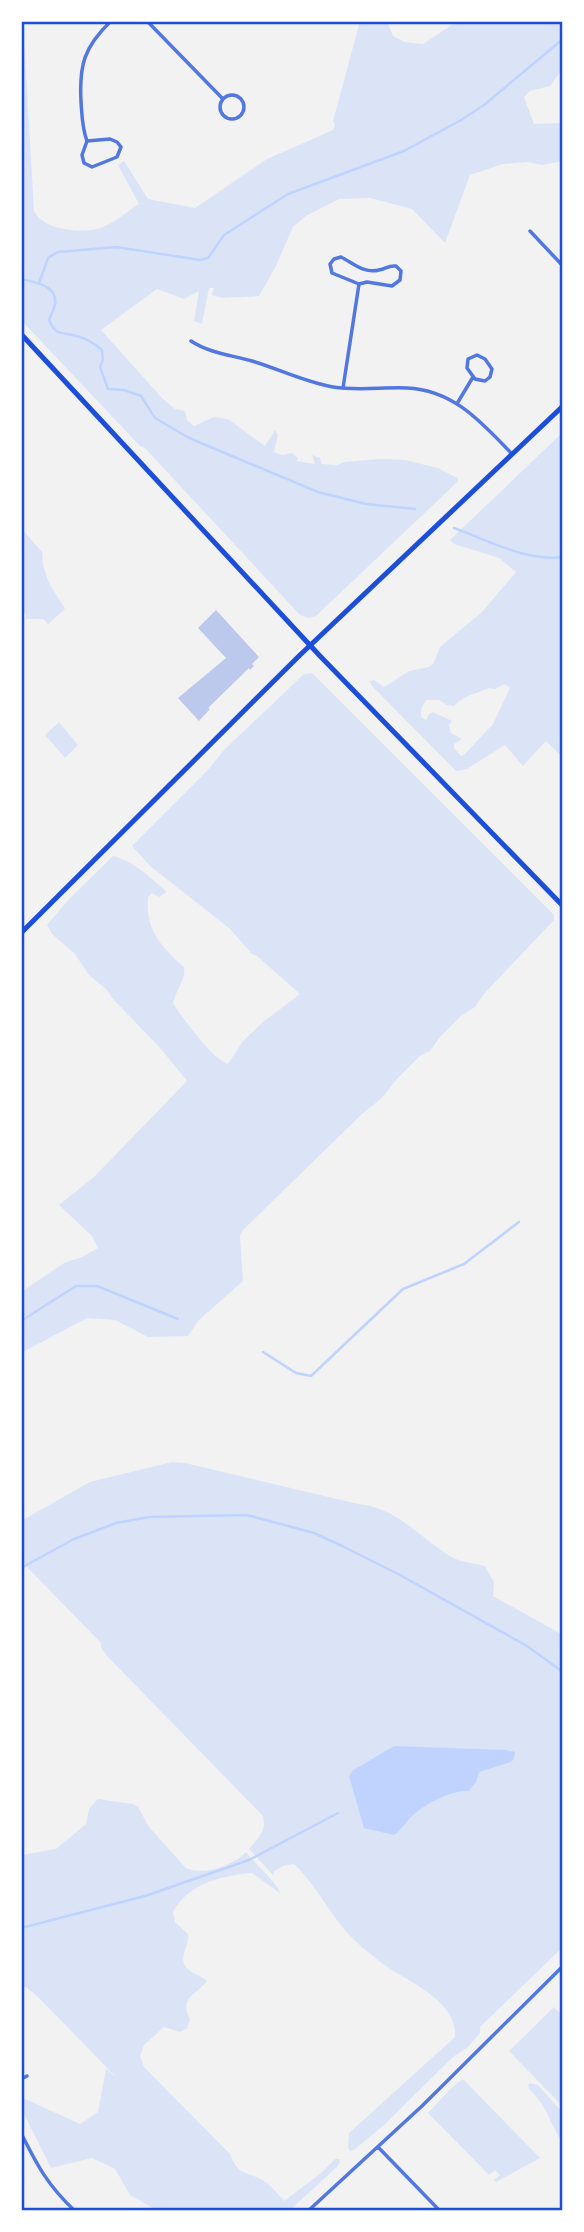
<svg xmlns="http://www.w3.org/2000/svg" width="584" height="2232" font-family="Raleway,sans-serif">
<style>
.green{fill:#dbe4f7;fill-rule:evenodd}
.water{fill:#bfd3fe}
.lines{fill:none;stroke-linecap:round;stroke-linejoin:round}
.stream{stroke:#bfd3fe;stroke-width:2.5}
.building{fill:#bdc9ec}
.minor{stroke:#5277de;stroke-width:3.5}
.secondary{stroke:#1d4ed8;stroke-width:5}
.neatline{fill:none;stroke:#1d4ed8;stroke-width:2.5}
</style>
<rect width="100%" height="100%" fill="#f2f2f2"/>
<path class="green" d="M21,21H23L34,211C43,230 81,234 101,228C114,223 128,211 139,204L118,165L124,161L148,199L195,208L267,159L333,130L335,124L333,121L360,21H387L393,36L405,42L423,44L458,21H563V69L550,86L530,91L524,97L534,124L563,123V161L542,165L527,162L503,164L470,175L445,243L412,209L370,198L339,199L306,216L293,227L275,268L259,296L223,298L212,295L214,288H209L202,324L194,321L199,291L184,299L157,289L101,330L163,399L175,409L185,411L187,420L194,426L214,417L228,419L265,446L275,430L278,435L274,452L282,455L292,453L298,458L297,461L315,464L312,455L320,458L322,464L337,465L345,462L379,459L405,460L438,468L457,478L458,481L450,489L316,616L308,618L300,615L144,447L140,446L21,320Z
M563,432V758L546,741L523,766L505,745L467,769L456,771L371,685L370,681L374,680L384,687L409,671L429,667L433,664L440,647L482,612L516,572L499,558L454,544L450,540ZM505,684L510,688L493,724L464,755L461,756L454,748V744L461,740V738L451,733L449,725L452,721L433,712L429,714L426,720L421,717V709L426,700H439L447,705L454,706C464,695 475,694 489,688L495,689Z
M21,528L42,552L43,565L49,583L65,609L48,624L43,619H26V614L21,607Z
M312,673L554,915V920L483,995L475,1007L461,1016L440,1037L430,1051L420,1056L396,1080L382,1098L362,1114L243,1230L240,1235L243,1281L199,1320L188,1336L148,1337L115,1320L87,1318L21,1353V1292L64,1263L82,1257L98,1248L92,1236L59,1205L95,1176L187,1081L161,1049L113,999L107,990L89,975L75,954L52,934L47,925L69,899L113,856C134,861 151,878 167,892L159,897L152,893L148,897C145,929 161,947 184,967C186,981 175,990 173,1004C185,1020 211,1058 228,1064L243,1041L263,1022L300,994L257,956L252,954L230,929L210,913L150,866L132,846L207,771L225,749L304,674Z
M59,722L78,745L65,758L45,735Z
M172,1462L185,1463L358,1504C395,1507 419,1536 448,1555C458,1562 473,1563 485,1566L494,1582L493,1596L563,1635V1947L480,2027V2033L468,2047L453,2057L384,2125L354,2150L350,2151L348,2148L349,2133L455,2037C458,2001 408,1982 383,1964C369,1953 355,1942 343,1928C326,1907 314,1883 294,1864L283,1866L274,1871L273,1875L249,1849C258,1838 267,1831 263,1816L107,1656L101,1648V1643L21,1561V1521L90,1482Z
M98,1799L133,1804L138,1807L149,1827L186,1868C203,1876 233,1866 246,1852C258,1867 273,1878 281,1894L252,1873C221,1876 189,1883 173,1912L175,1922L188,1934C190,1945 177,1959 187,1968C192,1974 201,1975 207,1981C197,1995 178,1997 190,2019L187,2028L180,2032L164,2027L144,2045L140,2056L144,2067L230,2154C239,2178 249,2171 264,2181C272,2186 278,2194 284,2201L320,2174L335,2159H339L340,2162L337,2167L289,2211H158L130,2195L115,2169L92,2158L51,2168L22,2110L21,2097L80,2124L98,2112L106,2069L116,2077L39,1998L26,1987H21V1855L56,1849L86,1824L89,1809Z
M554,2007L563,2016V2107L509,2051Z
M463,2079L540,2158L496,2182L494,2180L500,2175L495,2170L489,2175L428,2113C440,2101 450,2087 463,2079Z
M530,2083L538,2085L563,2113V2143C548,2121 549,2108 529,2089L528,2085Z"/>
<path class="water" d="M394,1746L505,1750L515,1752L514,1759L511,1762L479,1772L476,1782L469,1791C451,1790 427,1803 413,1815C406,1821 401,1831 394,1835L364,1828L349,1776L352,1771Z"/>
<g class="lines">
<path class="stream" d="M21,279C34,282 58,285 55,304C54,310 51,315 49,320C55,336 63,332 77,336C85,338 96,345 102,350L103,360L100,367L108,389L124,390L141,396L155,418L189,438L318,492L366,504L415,509
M39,283L48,258L58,252L116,247L200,260L208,258L224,235L288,194L404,151L461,120L484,105L563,39
M454,528C488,540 526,562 563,557
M21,1321L76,1286H97L178,1319
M263,1352L296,1373L311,1376L403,1289L464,1264L519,1222
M21,1568L74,1539L116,1523L149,1517L247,1515L314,1533L342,1546L400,1575L527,1646L563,1672
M21,1928L145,1896L249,1860L338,1813"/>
</g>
<path class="building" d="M216,610L259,657L252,664L254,666L250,670L249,668L208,708L210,709L199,721L178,698L226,658L198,628Z"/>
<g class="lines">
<path class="minor" d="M147,21L223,99
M220 107a12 12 0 1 1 24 0a12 12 0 1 1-24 0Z
M110,139L117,142L121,147L117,157L92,167L84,163L82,155L87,141Z
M87,141C82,128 82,115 81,102C79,65 84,47 111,21
M530,231L563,266
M341,257C353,263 364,274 379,270C386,269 388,265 396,266L401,271L400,280L392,286L367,282L359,284L332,273L330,264L334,259Z
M191,341C209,353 231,355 252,361C279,369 304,382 333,387C358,391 382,387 407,388C454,390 482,423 512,454
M477,355L485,359L492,369L490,377L485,381L475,379L467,368L468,359Z
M343,388L359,284
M458,402L473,377
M21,2079L27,2076
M21,2133C37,2165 48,2186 75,2211
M378,2147L440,2211
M308,2211L422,2106L563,1966"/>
<path class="secondary" d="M21,334L320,656L563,906
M21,933L300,655L563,406"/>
</g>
<rect width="584" height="2232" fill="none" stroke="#ffffff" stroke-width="46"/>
<rect x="23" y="23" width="538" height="2186" class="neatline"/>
</svg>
